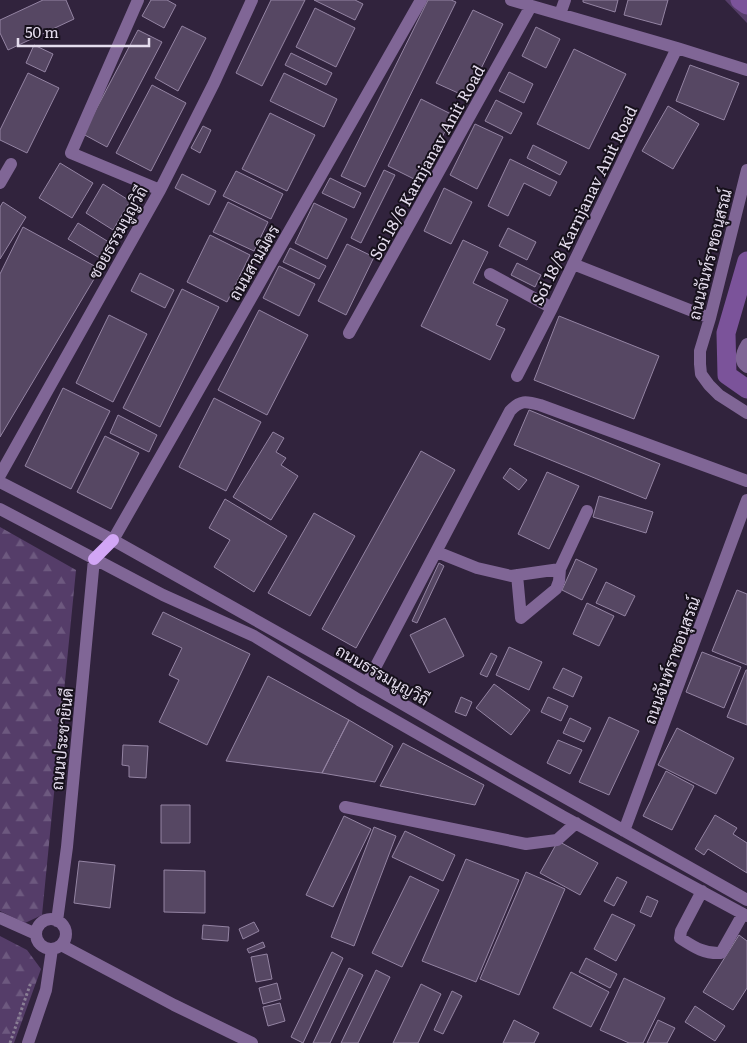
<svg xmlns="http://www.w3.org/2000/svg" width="747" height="1043" font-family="Literata,Sarabun,serif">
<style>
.forest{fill:url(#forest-firs)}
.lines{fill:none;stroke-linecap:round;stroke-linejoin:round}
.canal{stroke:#7b539a;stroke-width:19}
.building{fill:#564763;stroke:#9484a3}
.path{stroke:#8a7f95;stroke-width:3;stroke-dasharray:2.5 2.5;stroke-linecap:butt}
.minor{stroke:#806696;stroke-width:12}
.major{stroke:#d2a6f6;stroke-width:12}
.labels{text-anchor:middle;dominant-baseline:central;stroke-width:4;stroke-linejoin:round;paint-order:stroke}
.street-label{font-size:16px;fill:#e5ddee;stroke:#16101b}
</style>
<defs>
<pattern id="forest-firs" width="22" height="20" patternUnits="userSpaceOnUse" patternTransform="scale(1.25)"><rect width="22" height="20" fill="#553d69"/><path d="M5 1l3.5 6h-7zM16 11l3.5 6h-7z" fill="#6d597f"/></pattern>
</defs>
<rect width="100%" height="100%" fill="#31233d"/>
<path class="forest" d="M725,0H747V23Z
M0,527L76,570L42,915L25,923L0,911Z
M0,936L27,950L41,969L14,1043H0Z"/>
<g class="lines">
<path class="canal" d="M740,0L747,5
M747,261L726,333L727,375L747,389"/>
</g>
<path class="building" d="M43,0H66L74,19L8,50L0,33V20Z
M151,0H167L176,5L164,28L142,16Z
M271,0H305L262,86L236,73Z
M314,0H355L363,4L355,20Z
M428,0H451L456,2L365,187L341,176Z
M583,0H618L615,12L583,2Z
M628,0H668L661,25L624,15Z
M315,8L355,28L336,67L296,47Z
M473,10L503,24L467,97L436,83Z
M182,26L206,38L178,91L155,78Z
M536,27L560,39L546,68L522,56Z
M138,30L162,42L107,147L83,134Z
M34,45L53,54L45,72L26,63Z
M574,49L626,74L589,149L537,124Z
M291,53L332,73L326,85L285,65Z
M690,65L739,83L724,120L676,101Z
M509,72L533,84L524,103L499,91Z
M28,73L59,88L27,153L0,140V130Z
M284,73L337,99L324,127L270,101Z
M152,85L186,103L151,171L116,153Z
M421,99L453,115L420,182L388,166Z
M496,100L522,113L511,134L485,121Z
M668,106L699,124L673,169L642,151Z
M270,113L315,135L287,191L242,169Z
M475,124L503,137L477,189L450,175Z
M203,126L211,130L200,153L191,148Z
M533,145L567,162L560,175L527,158Z
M510,159L557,182L550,196L524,183L508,216L488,206Z
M60,163L93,183L72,218L39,198Z
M384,170L395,175L361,243L351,238Z
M236,171L283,194L271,219L223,196Z
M182,174L216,191L209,205L175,188Z
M330,178L361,193L354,208L322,193Z
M103,184L130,201L113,230L86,213Z
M444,188L472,202L451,244L424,231Z
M3,202L26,217L0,259V207Z
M228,202L268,222L254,251L213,232Z
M314,203L347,219L327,259L295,243Z
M78,223L112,244L103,260L68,239Z
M23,227L100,269L0,437V274Z
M508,228L536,242L527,260L499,246Z
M210,235L250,255L227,302L187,282Z
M463,240L488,252L473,283L508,300L496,325L505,329L490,360L421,326Z
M347,244L374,257L346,315L318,301Z
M290,248L326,266L319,279L283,262Z
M517,263L541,275L535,287L511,275Z
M279,266L315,284L299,316L263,298Z
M140,273L174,290L165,308L131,291Z
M182,289L219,307L160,427L123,408Z
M259,310L308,335L267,415L218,390Z
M109,315L147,334L113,402L76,383Z
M559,316L659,356L634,419L534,380Z
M63,388L110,411L71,489L25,466Z
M214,398L261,422L226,491L179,467Z
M529,410L660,464L646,499L514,445Z
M118,415L157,435L149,452L110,433Z
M273,432L284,438L276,452L286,458L281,465L298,476L271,520L233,497Z
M105,436L139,453L111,509L77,492Z
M421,451L455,470L356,648L322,629Z
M510,468L527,480L519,490L503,478Z
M547,472L579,486L549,549L518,534Z
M599,496L653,512L646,533L593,517Z
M225,499L287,536L254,592L214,567L230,540L209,528Z
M314,513L355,536L310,616L268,593Z
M576,559L597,569L582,600L562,590Z
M439,563L444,566L417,623L412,621Z
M606,582L635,596L625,616L596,603Z
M737,590L747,594V665L712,651Z
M587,603L614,616L599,646L573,634Z
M163,612L250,654L207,745L159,722L179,680L169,675L182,648L152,634Z
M445,618L464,656L429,673L410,635Z
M509,647L542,662L529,690L496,675Z
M702,652L741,667L724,708L686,692Z
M491,653L497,656L487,677L480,674Z
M563,668L582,677L573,697L553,688Z
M746,670H747V725L727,717Z
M268,676L349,720L322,773L226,761Z
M494,684L530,710L511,735L476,708Z
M461,697L472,702L466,716L455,712Z
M548,697L568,706L561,721L541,712Z
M609,717L639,731L609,795L579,782Z
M570,718L591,728L584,742L563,733Z
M349,720L393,746L375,782L322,773Z
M677,728L734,758L716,794L658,765Z
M558,740L582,750L570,774L547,763Z
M403,743L484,785L475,805L380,786Z
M123,745L148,746L146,778L129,777V766L122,765Z
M666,771L694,786L672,830L643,816Z
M161,805H190V843H161Z
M715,815L737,828L733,834L747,843V873L708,849L704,855L695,849Z
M344,816L371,829L333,907L306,895Z
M374,827L396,836L354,946L331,937Z
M405,831L455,855L443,881L392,857Z
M558,841L598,863L580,895L540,873Z
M466,859L519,880L476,982L422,961Z
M79,861L115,865L110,908L74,903Z
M164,870L205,871V913L164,912Z
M526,872L565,889L519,995L480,979Z
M410,876L439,890L402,967L372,953Z
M617,877L627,882L614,906L604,901Z
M647,896L658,901L651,917L640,912Z
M612,914L635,925L616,961L594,949Z
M254,922L259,931L243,939L239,929Z
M203,925L229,927L228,941L202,939Z
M739,935L747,941V988L733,1010L703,992Z
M263,942L265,947L249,953L247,949Z
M332,952L343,958L303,1043L291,1037Z
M267,954L272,979L256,982L251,957Z
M586,958L617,974L610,988L579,972Z
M349,968L363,975L330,1043H313Z
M376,970L390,977L358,1043H341Z
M571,972L609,992L591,1027L553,1008Z
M624,978L665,998L643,1043H629L600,1030Z
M277,983L281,999L263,1004L259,988Z
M421,984L441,994L418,1043H393Z
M452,991L462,996L443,1034L434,1030Z
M280,1003L285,1021L268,1026L263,1007Z
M695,1006L725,1026L715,1041L685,1022Z
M514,1020L539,1033L534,1043H503Z
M658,1020L675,1028L667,1043H647Z"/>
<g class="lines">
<path class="path" d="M10,1043L31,982"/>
<path class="minor" d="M138,0L71,153L160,190
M511,0L677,48L747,70
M560,14L565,0
M747,170L710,318L700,351V364L701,374L709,385L719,395L747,413
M0,183L11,164
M573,264L710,318
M490,274L552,308
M349,333L531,6
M747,344C742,352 738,361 747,367
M517,376L552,308L677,48
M0,475L160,190L214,83L252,0
M0,482L113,540L344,670L518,771L747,900
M0,509L163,595L254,636L359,700L562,816L747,916
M113,540L421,0
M437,552L477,568L511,576L560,569L587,511
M517,575L521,618L556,589L559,581L560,569
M367,683L510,411C520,400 526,401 540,405L747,481
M345,807L526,844L557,840L576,823
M624,831L747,500
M702,891L681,931L680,938C694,947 704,954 721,953L743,914
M0,918L36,934
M36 934a15 15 0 1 1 30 0a15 15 0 1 1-30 0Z
M57,921L67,847L94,559
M61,945L174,1005L252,1043
M28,1043L46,990L52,949"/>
<path class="major" d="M94,559L113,540"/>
</g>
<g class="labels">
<g class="street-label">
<text transform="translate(426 162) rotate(-61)">Soi 18/6 Karnjanav Anit Road</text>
<text transform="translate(583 205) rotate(-64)">Soi 18/8 Karnjanav Anit Road</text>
<text transform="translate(117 232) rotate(-61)">ซอยธรรมนูญวิถี</text>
<text transform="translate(709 254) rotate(-76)">ถนนจันท์ราชอนุสรณ์</text>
<text transform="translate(253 262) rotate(-60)">ถนนสามมิตร</text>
<text transform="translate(671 660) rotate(-70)">ถนนจันท์ราชอนุสรณ์</text>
<text transform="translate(383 674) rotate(30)">ถนนธรรมนูญวิถี</text>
<text transform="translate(61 739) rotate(-84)">ถนนประชายินดี</text>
</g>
</g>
<path d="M18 38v8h131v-8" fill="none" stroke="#e5ddee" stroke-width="2.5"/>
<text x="25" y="38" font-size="15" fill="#e5ddee" stroke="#16101b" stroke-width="4" paint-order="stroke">50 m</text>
</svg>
